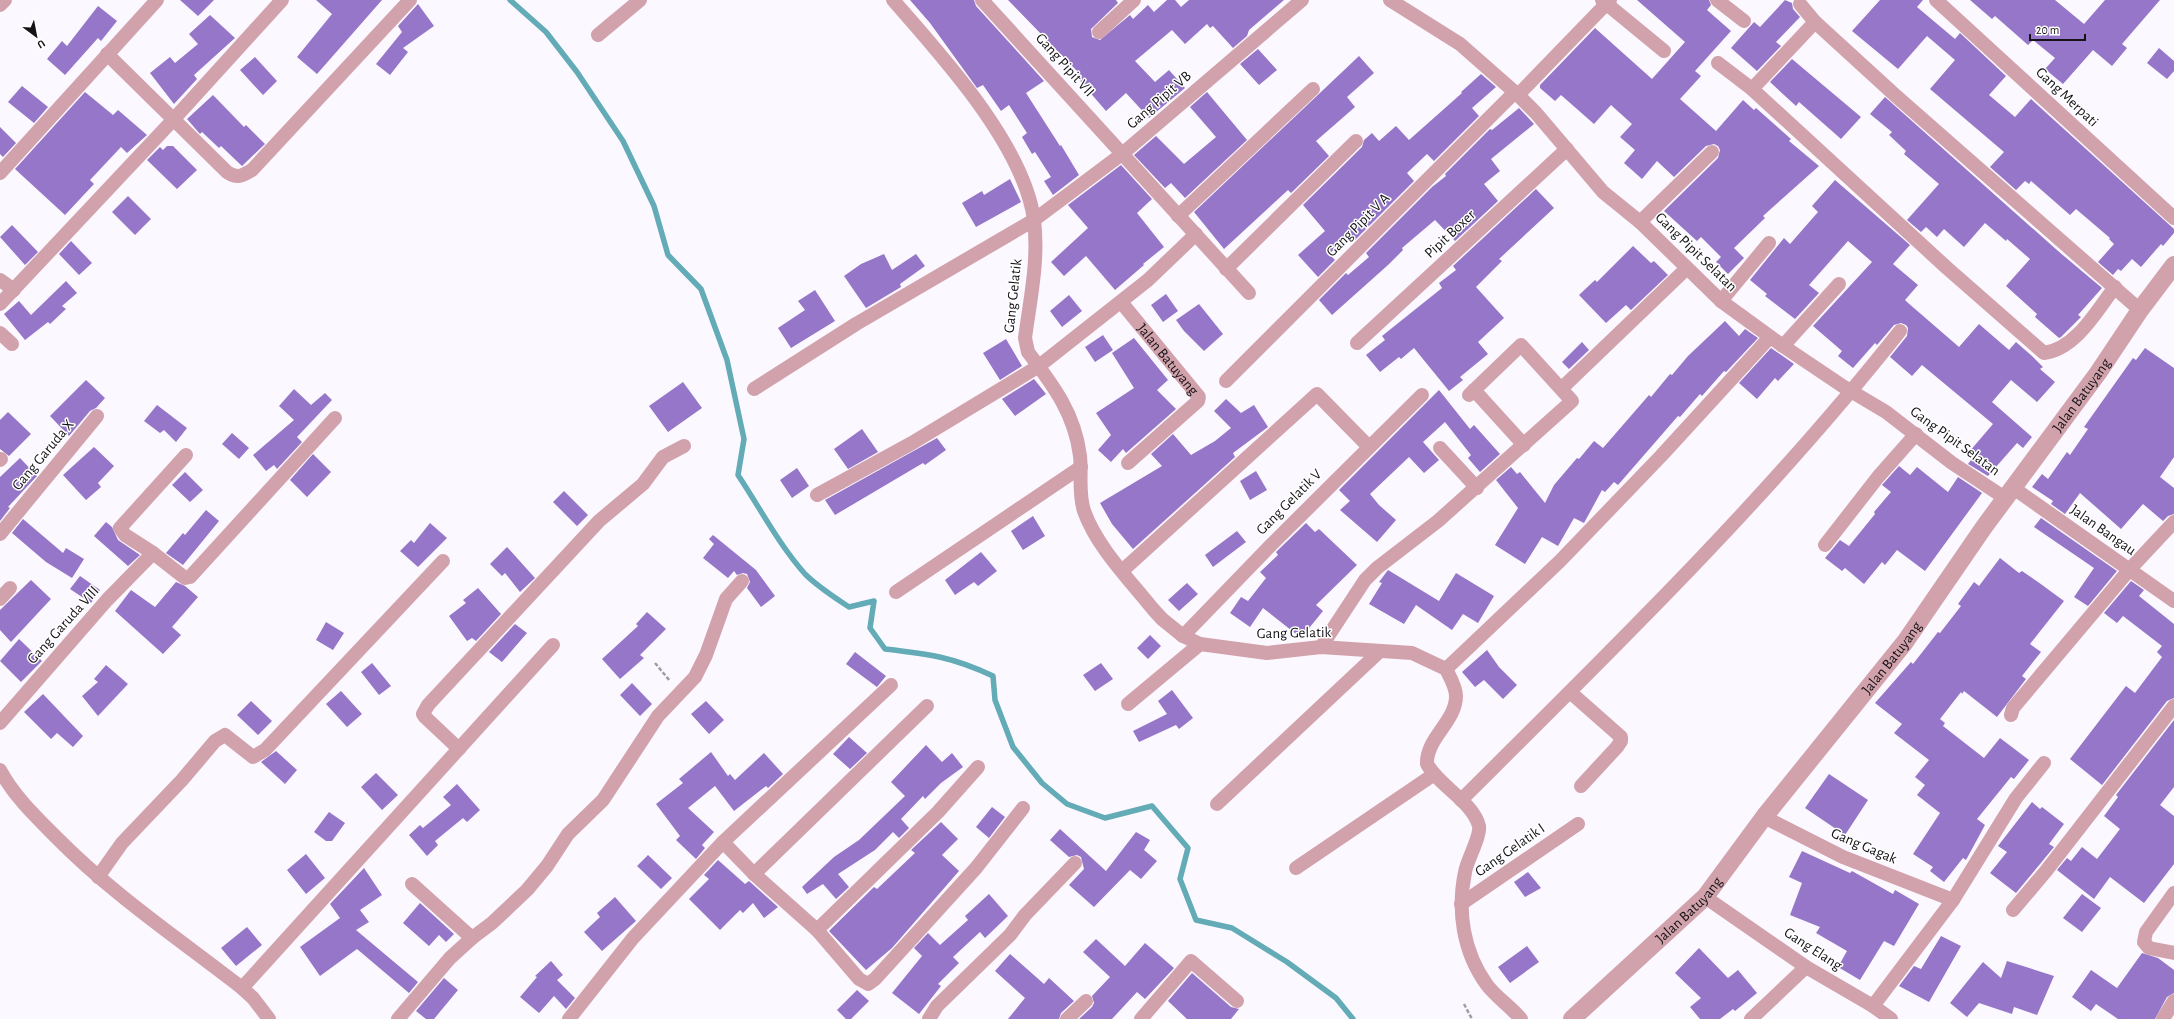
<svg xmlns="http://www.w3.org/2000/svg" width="2174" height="1019" font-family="'Alegreya Sans',sans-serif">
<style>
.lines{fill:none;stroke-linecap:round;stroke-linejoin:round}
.stream{stroke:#62abb7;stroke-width:5.5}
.building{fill:#9576c8}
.path{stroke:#a09da2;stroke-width:2.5;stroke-dasharray:4 2;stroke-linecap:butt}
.minor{stroke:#d1a2ac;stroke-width:14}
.tertiary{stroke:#d1a2ac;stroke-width:18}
.labels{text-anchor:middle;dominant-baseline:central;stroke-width:3;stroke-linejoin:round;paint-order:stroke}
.street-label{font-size:15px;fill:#151317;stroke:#fff}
</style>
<rect width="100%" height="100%" fill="#fcf8ff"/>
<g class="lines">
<path class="stream" d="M510,0L546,32L577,72L623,141L654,206L668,255L701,289L727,360L744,439L738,475C760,508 779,545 805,574C818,587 834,597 849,607L874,601L870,628L885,649C929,654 953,657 993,676L995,700L1013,747L1042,783L1067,804L1105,818L1152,806L1188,848L1180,879L1196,920L1232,928L1287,962L1336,998L1353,1019"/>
</g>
<path class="building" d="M180,0H214L198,16Z
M316,0H382L317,74L297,57L332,14Z
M910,0H974L976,6L1044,81L1026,93L1060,146L1061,145L1079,175L1053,195L1044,181L1051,177L1035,152L1032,154L1022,137L1027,133L1009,105L1001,111L983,85L977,88L930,23Z
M1008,0H1116L1118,3L1091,29L1092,37L1100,40L1130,15L1133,19L1148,5L1154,12L1167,0H1175L1181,7L1189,0H1284L1249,30L1247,36L1233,48L1213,26L1210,28L1207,24L1185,44L1172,30L1135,61L1155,82L1169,70L1185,88L1149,118L1126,93L1106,111L1075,75L1078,72Z
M1637,0H1709L1711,5L1707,10L1731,31L1695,71L1701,76L1680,99L1716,131L1743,100L1754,110L1756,108L1791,139L1789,141L1819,166L1763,216L1765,218L1734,248L1744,258L1728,274L1716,262L1721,257L1701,237L1697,241L1664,211L1718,158L1720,150L1718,146L1714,144L1706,146L1674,177L1657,161L1642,179L1624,163L1635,150L1620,137L1632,124L1611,105L1594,124L1561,95L1555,101L1540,88V85L1595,28L1652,79L1685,42Z
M1785,0L1792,3L1793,9L1800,17L1776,42L1781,46L1757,71L1731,48L1754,22L1760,27Z
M1880,0H1923L1917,7L1955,39L1960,33L2006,76L1989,95L2015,117L2031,99L2174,229V233L2163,246L2161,244L2141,267L2132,259L2121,271L2118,269L2113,275L2098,262L2114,244L2109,239L2110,238L2076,209L2070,215L2031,181L2029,184L2025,181L2016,190L1990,167L2004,152L1930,89L1955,60L1927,36L1898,69L1852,31Z
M1970,0H2055L2084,24L2105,0H2160L2122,44L2127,48L2112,66L2093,50L2063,84L2045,69L2055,58L2033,40L2028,45L1995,16L1992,19Z
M418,4L434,26L403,48L408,52L390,75L376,64L402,32L398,26Z
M98,6L117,21L101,41L98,38L65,75L47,59L62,41L67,46Z
M210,15L235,38L194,75L197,79L174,104L150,73L170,57L175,63L198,44L189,34Z
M2159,48L2174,61V71L2167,79L2147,63Z
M1258,49L1277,70L1259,85L1240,64Z
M1359,56L1374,73L1347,97L1355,107L1316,141L1329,156L1291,193L1288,190L1224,249L1194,212Z
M255,57L277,81L263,95L240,70Z
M1792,59L1861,117L1841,139L1799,102L1796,106L1770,82Z
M1481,74L1496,87L1472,108L1479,116L1434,161L1427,154L1407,173L1414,181L1354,241L1350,236L1329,254L1335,260L1318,277L1298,255L1325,231L1303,205L1362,147L1364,140L1372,133L1379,141L1396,126L1409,140L1462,93L1461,92Z
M22,86L48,107L34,123L8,102Z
M85,92L113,115L118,110L147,135L127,153L121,147L90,180L94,184L65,215L15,169Z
M1207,92L1247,140L1185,198L1171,183L1165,188L1134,155L1156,136L1184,164L1216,137L1190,107Z
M213,95L244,127L246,125L265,144L242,166L221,146L219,148L202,132L200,134L187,119Z
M1885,97L2058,251L2102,288L2078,315L2081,317L2061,337L2059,338L2035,317L2037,314L2006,286L2030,259L2007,239L2006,241L1985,223L1964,247L1944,229L1937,237L1926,227L1921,232L1907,220L1939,184L1904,154L1906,151L1889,135L1892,132L1870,114Z
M1519,108L1534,124L1491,159L1500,171L1484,184L1498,201L1455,241L1435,220L1402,248L1403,250L1388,265L1332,315L1319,300L1346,273L1348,275L1369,257L1366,253L1432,187L1446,176L1445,174L1490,129L1492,130Z
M0,127L16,143L3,157L0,154Z
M167,146H173L197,170L177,189L147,160L160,147L163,150Z
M1121,165L1152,199L1137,213L1164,247L1143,264L1144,265L1115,290L1086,256L1064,276L1051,262L1088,228L1068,205Z
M1010,179L1021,202L976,227L962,203L982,191L984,195Z
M1835,180L1910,245L1893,264L1918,285L1905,300L1907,302L1959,347L1979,324L2009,350L2016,342L2032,356L2043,367L2040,369L2055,382L2037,402L2011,380L1992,402L2032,437L2023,448L2017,443L1988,476L1968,464L1974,456L1969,452L1993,424L1922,365L1912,376L1890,357L1907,336L1908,328L1906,325L1901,323L1894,325L1877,345L1875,343L1853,368L1838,356L1842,351L1813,326L1872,262L1848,241L1809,285L1819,293L1795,319L1765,296L1767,294L1750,280L1784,238L1790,244L1818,212L1812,206Z
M1536,189L1554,208L1499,259L1502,261L1476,287L1504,318L1478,342L1488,354L1460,377L1463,380L1449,391L1414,348L1401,359L1399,357L1380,372L1366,355L1385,340L1382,336L1442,288L1439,283L1456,270L1453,266Z
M128,196L151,219L135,235L112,212Z
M12,225L38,252L25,265L0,237Z
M71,241L92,263L79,275L59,254Z
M1633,246L1651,263L1654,261L1668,275L1631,310L1626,305L1606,323L1579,295L1595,280L1597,282Z
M884,254L892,270L916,254L925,266L900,284L901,287L866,308L844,276L861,264Z
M66,281L77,293L62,306L66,309L50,324L48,322L25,340L4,314L19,301L31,315Z
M815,290L835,321L791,348L778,328L805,310L798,301Z
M1166,294L1178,311L1163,322L1151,305Z
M1069,295L1082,311L1062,327L1050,311Z
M1199,304L1223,334L1204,351L1184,331L1176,320Z
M1725,321L1739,336L1745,329L1758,338L1726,372L1724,371L1702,396L1700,394L1680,417L1678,416L1618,485L1614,482L1605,492L1602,490L1584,523L1574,518L1558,546L1542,537L1525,564L1495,545L1518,508L1496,480L1511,467L1517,474L1520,472L1545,503L1554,485L1577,458L1579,459L1594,441L1603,448L1649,395L1651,397L1670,374L1672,375L1688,356Z
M1103,335L1113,350L1095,362L1085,347Z
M1134,338L1168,380L1157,390L1176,409L1126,453L1123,449L1111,462L1098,450L1111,435L1096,413L1134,388L1112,353Z
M1006,339L1022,366L1000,380L983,353Z
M1582,342L1589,350L1569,369L1562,362Z
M1771,348L1794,364L1778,381L1775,378L1757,399L1739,383Z
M2145,348L2174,368V457L2160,477L2174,488V514L2168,516L2163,521L2143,504L2121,529L2080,493L2065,514L2051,504L2053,501L2032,487L2042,474L2048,479L2067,452L2070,455L2088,429L2084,427L2133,358L2136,360Z
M1034,379L1046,394L1015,416L1002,399Z
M86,380L105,398L96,408L90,411L69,436L50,416Z
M683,382L702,408L668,432L649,406Z
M294,389L311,405L325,393L332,400L297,437L302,442L277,469L274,465L266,471L253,455L294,420L279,406Z
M1439,390L1470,429L1474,425L1500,454L1480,472L1468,458L1471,455L1445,422L1423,442L1439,460L1424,473L1409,457L1370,494L1379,505L1396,520L1377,542L1340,510L1350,501L1339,490Z
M1226,399L1241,413L1254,405L1268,427L1233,453L1235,457L1133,549L1112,524L1100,503L1162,466L1151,454L1173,434L1191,455L1215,441L1231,428L1214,411Z
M157,405L187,428L176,442L164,430L160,433L144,421Z
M8,412L31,434L9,456L0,449V420Z
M862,429L878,452L848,469L834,449Z
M232,433L249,448L239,459L222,444Z
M937,438L946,450L925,465L923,463L835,515L825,500Z
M94,447L114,466L98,483L101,487L86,500L63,475Z
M313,454L331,472L307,497L290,480Z
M20,458L37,476L8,507L10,508L0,521V477Z
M1899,466L1910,475L1917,467L1948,492L1958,477L1982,493L1925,571L1897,550L1885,565L1882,562L1864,584L1845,568L1842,571L1825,558L1840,540L1849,546L1875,514L1874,512L1891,492L1882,485Z
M797,468L809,486L792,498L780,480Z
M1256,471L1267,490L1250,500L1240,481Z
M185,472L203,490L190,502L172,485Z
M564,491L588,515L577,526L553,502Z
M206,510L219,521L183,565L166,553L183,533L185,535Z
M1033,516L1045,536L1023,550L1011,531Z
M2041,518L2117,571L2088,606L2074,597L2094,568L2034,527Z
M23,519L63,553L66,548L84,559L72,578L46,562L12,533Z
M106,522L112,527L118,540L140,555L128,566L94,536Z
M430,523L447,538L418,567L400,551L411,540L414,543Z
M1306,523L1315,532L1319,529L1357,565L1316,605L1323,611L1301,638L1263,608L1250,627L1230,613L1241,597L1248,601L1266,578L1260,572L1278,555L1276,552Z
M1237,531L1246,542L1213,567L1205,555Z
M713,535L756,570L775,596L761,607L747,588L750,582L747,574L743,573L737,575L734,571L728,578L703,558L714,544L709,539Z
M507,547L535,578L520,592L505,573L502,576L490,564Z
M981,552L997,571L978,586L974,582L955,595L945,580Z
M2000,558L2019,573L2022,571L2038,582L2064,601L2030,644L2041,652L2022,676L2026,679L1997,717L1964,691L1962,694L1961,692L1940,719L1945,723L1943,726L1984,758L2000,738L2029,760L2014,779L2011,777L1977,819L1985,825L1966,860L1963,858L1944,882L1930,871L1933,867L1913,854L1940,813L1917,795L1925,785L1915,777L1929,760L1894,733L1902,724L1875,703L1911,662L1913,664L1938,632L1940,633L1961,606L1958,604L1974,582L1979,586Z
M1388,570L1439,601L1456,573L1494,596L1478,623L1463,614L1452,630L1416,605L1404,624L1369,604L1382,583L1379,582Z
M80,576L100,590L91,603L70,589Z
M31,580L51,599L11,642L0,630V610Z
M2131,581L2144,590L2139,596L2174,624V698L2167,701L2102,785L2070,759L2126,686L2135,693L2162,657L2157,652L2162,646L2123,616L2117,623L2104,613Z
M176,582L185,586L198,597L172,627L181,635L163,654L115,611L131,590L155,607Z
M1187,583L1198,594L1179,611L1168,600Z
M478,588L501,614L476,641L472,638L467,641L449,616L466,603L463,600Z
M647,612L666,629L640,655L644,658L620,679L602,659L638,626L636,624Z
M326,622L344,633L333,650L316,640Z
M515,624L527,633L502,662L489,652Z
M1150,635L1161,646L1148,659L1137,648Z
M19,639L42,661L21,682L0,661Z
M1487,650L1499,667L1517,685L1503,699L1484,680L1475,687L1462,672Z
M855,652L886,676L877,687L846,664Z
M372,663L391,686L379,695L361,672Z
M1101,663L1113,679L1095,691L1083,675Z
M106,665L128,684L98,716L82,696L98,682L94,679Z
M632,683L652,704L640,716L620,695Z
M1172,690L1193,718L1179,729L1176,725L1139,742L1133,731L1167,714L1158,701Z
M341,691L362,714L347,727L326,704Z
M43,694L83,736L73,747L57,733L51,739L24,712Z
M251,701L272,721L258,735L237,715Z
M706,701L724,720L709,734L691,714Z
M2174,720V787L2160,805L2174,816V864L2144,903L2110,877L2094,899L2057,870L2067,858L2071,861L2082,847L2097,859L2120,829L2104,816L2118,797L2116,795Z
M849,737L867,753L850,769L833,754Z
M926,745L942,762L952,753L963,767L941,783L925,799L923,796L901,819L909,828L899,838L893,832L875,850L838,874L849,887L836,899L823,884L807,894L802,887L834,857L859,840L905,796L891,782Z
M276,751L297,770L285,784L261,762Z
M711,752L728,776L730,774L735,780L764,753L783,774L768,788L766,786L734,811L715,786L688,808L714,832L702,845L705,848L696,859L676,840L680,836L656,804L683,783L679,779Z
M376,773L398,795L382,810L361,787Z
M1829,774L1868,800L1845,835L1805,808Z
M457,784L480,810L467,822L463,818L435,841L438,845L427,856L409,835L420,825L423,828L451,805L443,797Z
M2032,802L2040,809L2042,807L2064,824L2049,844L2054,847L2016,893L1990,873L2007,852L1998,846Z
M992,807L1005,817L989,838L976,827Z
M329,812L345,823L332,841H326L314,832Z
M941,822L958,839L942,855L959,871L892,948L866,970L829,931L874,887L877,889L915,853L911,850Z
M1060,829L1106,871L1136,832L1150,840L1144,850L1157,861L1141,879L1130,870L1094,907L1069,885L1084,869L1081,857L1077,855L1069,857L1050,840Z
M1802,851L1850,873L1852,871L1893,894L1895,890L1919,904L1894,946L1884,941L1860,980L1838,967L1847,951L1816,933L1820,927L1790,915L1802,883L1789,877Z
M306,854L325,878L306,894L287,870Z
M648,855L672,878L661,889L637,866Z
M718,860L745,884L749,881L778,907L764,918L753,903L743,913L740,910L720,930L689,899L709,879L704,875Z
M364,868L382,895L360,910L369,922L356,930L418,982L409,993L357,949L320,976L300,947L340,918L330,904Z
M1528,872L1541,888L1525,897L1514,882Z
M989,894L1008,916L985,938L980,932L953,957L959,963L938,984L941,986L919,1014L892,993L922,956L914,948L928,933L940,945L968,920L965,916Z
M2082,894L2101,908L2082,932L2063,918Z
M615,897L636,921L602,951L584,932L600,917L597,913Z
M420,903L454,934L446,942L439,935L429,946L403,923Z
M247,927L262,945L236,966L221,948Z
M1941,936L1961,946L1929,1002L1899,986L1914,966L1921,969Z
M1096,939L1125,966L1145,943L1174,968L1145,999L1137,992L1112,1019H1079L1092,1007L1094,1003L1092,996L1110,977L1083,952Z
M1527,946L1539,962L1510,983L1498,967Z
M1699,948L1728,978L1738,970L1757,993L1735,1011L1733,1009L1720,1019H1700L1690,1007L1701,998L1675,973Z
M2142,953L2158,958L2174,970V993L2167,997L2155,1019H2118L2096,1004L2091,1011L2072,997L2091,970L2117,988Z
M1010,954L1044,984L1049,978L1074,1001L1061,1013L1059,1019H1008L1025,998L995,971Z
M551,961L563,975L557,980L575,998L566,1009L554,996L539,1013L520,997L537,977L535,976Z
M2007,961L2054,976L2037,1015L2014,1007L2012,1014L1979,1003L1967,1017L1950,1003L1983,962L2001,978Z
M1192,973L1231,1007L1239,1009L1231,1019H1187L1168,1001Z
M444,978L458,990L434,1019H426L416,1011Z
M857,990L869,1001L851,1019H846L837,1010Z"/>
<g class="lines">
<path class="path" d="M655,663L670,681
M1464,1004L1472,1019"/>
<g class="minor">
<path d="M893,0C942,56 1024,145 1034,220C1039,260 1030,300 1025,338L1028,352C1053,385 1075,414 1080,456C1082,475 1078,492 1084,511C1097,547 1128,578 1152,608L1162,619L1183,636L1200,644L1267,653L1321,647L1412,653L1446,669C1450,677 1456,687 1456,696C1456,722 1426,738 1427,764C1439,786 1473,802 1479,826C1481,836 1467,860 1465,872C1457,911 1463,952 1487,985C1496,997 1511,1007 1521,1019"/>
<path d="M982,0L1249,293"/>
<path d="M1390,0L1460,44L1518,95L1536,113L1603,192L1640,222L1721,301L1783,346L1844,387L1886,412L1952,463L2005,498"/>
<path d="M1602,0L1664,51"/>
<path d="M1717,0L1744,21"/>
<path d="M1936,0L2174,218"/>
<path d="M1800,4L1815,22L1896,96L2140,310"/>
<path d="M0,5L5,0"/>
<path d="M1099,32L1134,0"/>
<path d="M598,35L640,0"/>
<path d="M107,54L227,172C237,179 242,176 252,170L410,0"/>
<path d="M1718,63L1752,89L1947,268L2044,353C2076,349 2097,310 2115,287"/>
<path d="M1752,89L1815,22"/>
<path d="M1518,95L1610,0"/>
<path d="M0,173L157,0"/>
<path d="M1178,216L1313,89"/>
<path d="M1640,222L1712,152"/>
<path d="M1226,269L1356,141"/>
<path d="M0,280L14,290"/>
<path d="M1721,301L1769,243"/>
<path id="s1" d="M1121,302L1199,397L1198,401L1128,463"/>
<path d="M0,304L173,120L282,0"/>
<path d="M0,333L12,344"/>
<path d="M1357,343L1567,149"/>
<path d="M1783,346L1839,284"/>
<path d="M1226,381L1515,92"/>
<path d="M1562,388L1686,269"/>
<path d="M754,389L856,324L1034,220L1122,154L1302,0"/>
<path d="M1474,390L1524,445"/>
<path d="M1440,448L1477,488"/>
<path d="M186,455L120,528L125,535L153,553L185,578L190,577L335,418"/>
<path d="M0,460L1,459"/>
<path d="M2012,487L2174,601"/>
<path d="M817,495L912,443L1039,366L1148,280L1196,234"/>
<path d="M0,534L97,416"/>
<path d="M1825,545L1878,477L1916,434"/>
<path d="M1122,571L1317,394L1369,447"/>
<path d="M896,592L1081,467"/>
<path d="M0,599L10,588"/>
<path d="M1183,636L1270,546L1422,395"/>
<path d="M1321,647L1365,580L1377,568L1438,521L1572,401L1521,345L1469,395"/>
<path d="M1446,669L1560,561L1661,456L1770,337"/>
<path d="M1570,692L1621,737V741L1617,747L1581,786"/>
<path d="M1128,704L1200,644"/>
<path d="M2011,715L2013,708L2130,569L2174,522"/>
<path d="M0,723L107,600L153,553"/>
<path d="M459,749L425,717L423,714L428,705L599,521L643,484L663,457L684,446"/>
<path d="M0,770C14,796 35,816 56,837C112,894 179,939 242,988L253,998L269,1019"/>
<path d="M1461,800C1613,649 1767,499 1900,331"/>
<path d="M1217,804L1379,652"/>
<path d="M1764,817L1843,857L1953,900"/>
<path d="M723,842L754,874L817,930L859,979L868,984L875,979L976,868L1023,808"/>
<path d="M1296,868L1433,775"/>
<path d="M754,874L927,706"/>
<path d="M98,877L122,843L182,780L215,741L225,735L253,757L265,750L443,561"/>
<path d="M412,884L472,938"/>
<path d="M2174,893L2146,932L2144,942L2149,948L2174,953"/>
<path d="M1705,897L1806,967L1873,1006L1891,1019"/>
<path d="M1461,904L1578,824"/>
<path d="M2013,910L2046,871L2174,706"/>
<path d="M817,930L938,812L978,767"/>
<path d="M242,988L553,645"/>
<path d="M1873,1006L1953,900L2016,798L2044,763"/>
<path d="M398,1019L450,958L472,938L492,923L527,890L547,866L568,834L603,800L658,716L695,677L706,655L726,599L742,581"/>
<path d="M569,1019L633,938L723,842L891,685"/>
<path d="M929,1019L937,1006L1010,935L1025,915L1075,863"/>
<path d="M1067,1019L1086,1001"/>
<path d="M1141,1019L1191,961L1237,1001"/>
<path d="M1751,1019L1806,967"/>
<path d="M2163,1019L2174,1001"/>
</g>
<path class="tertiary" id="s2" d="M1572,1019L1705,897L1764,817L1905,642L1984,527L2098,373L2140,310L2174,265"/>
</g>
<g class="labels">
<g class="street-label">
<text transform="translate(1065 65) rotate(48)">Gang Pipit VII</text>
<text transform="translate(2067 97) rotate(43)">Gang Merpati</text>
<text transform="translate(1159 100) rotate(-41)">Gang Pipit VB</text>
<text transform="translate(1358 225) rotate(-45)">Gang Pipit V A</text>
<text transform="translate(1450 234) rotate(-43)">Pipit Boxer</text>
<text transform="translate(1696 252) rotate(44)">Gang Pipit Selatan</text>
<text transform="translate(1013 296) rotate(-84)">Gang Gelatik</text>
<text stroke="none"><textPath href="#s1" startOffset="74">Jalan Batuyang</textPath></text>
<text stroke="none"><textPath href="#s2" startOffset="808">Jalan Batuyang</textPath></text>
<text transform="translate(1955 441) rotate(36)">Gang Pipit Selatan</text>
<text transform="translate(43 455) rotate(-50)">Gang Garuda X</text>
<text transform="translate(1289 502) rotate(-45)">Gang Gelatik V</text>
<text transform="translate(2103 530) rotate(35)">Jalan Bangau</text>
<text transform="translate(63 625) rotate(-48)">Gang Garuda VIII</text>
<text transform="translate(1294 633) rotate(-1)">Gang Gelatik</text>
<text stroke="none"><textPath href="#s2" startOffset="484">Jalan Batuyang</textPath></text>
<text transform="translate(1864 846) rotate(23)">Gang Gagak</text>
<text transform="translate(1510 850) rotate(-35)">Gang Gelatik I</text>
<text stroke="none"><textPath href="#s2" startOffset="160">Jalan Batuyang</textPath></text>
<text transform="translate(1813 949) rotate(33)">Gang Elang</text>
</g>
</g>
<g transform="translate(36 36) rotate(148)" stroke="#ffffff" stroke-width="3" paint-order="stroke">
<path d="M0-3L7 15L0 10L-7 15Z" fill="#151317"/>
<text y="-6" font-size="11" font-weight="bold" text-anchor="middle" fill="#151317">U</text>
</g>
<path d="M2030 34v6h55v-6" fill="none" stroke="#151317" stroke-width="2"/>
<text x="2036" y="34" font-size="12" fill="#151317" stroke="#ffffff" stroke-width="3" paint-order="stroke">20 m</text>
</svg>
